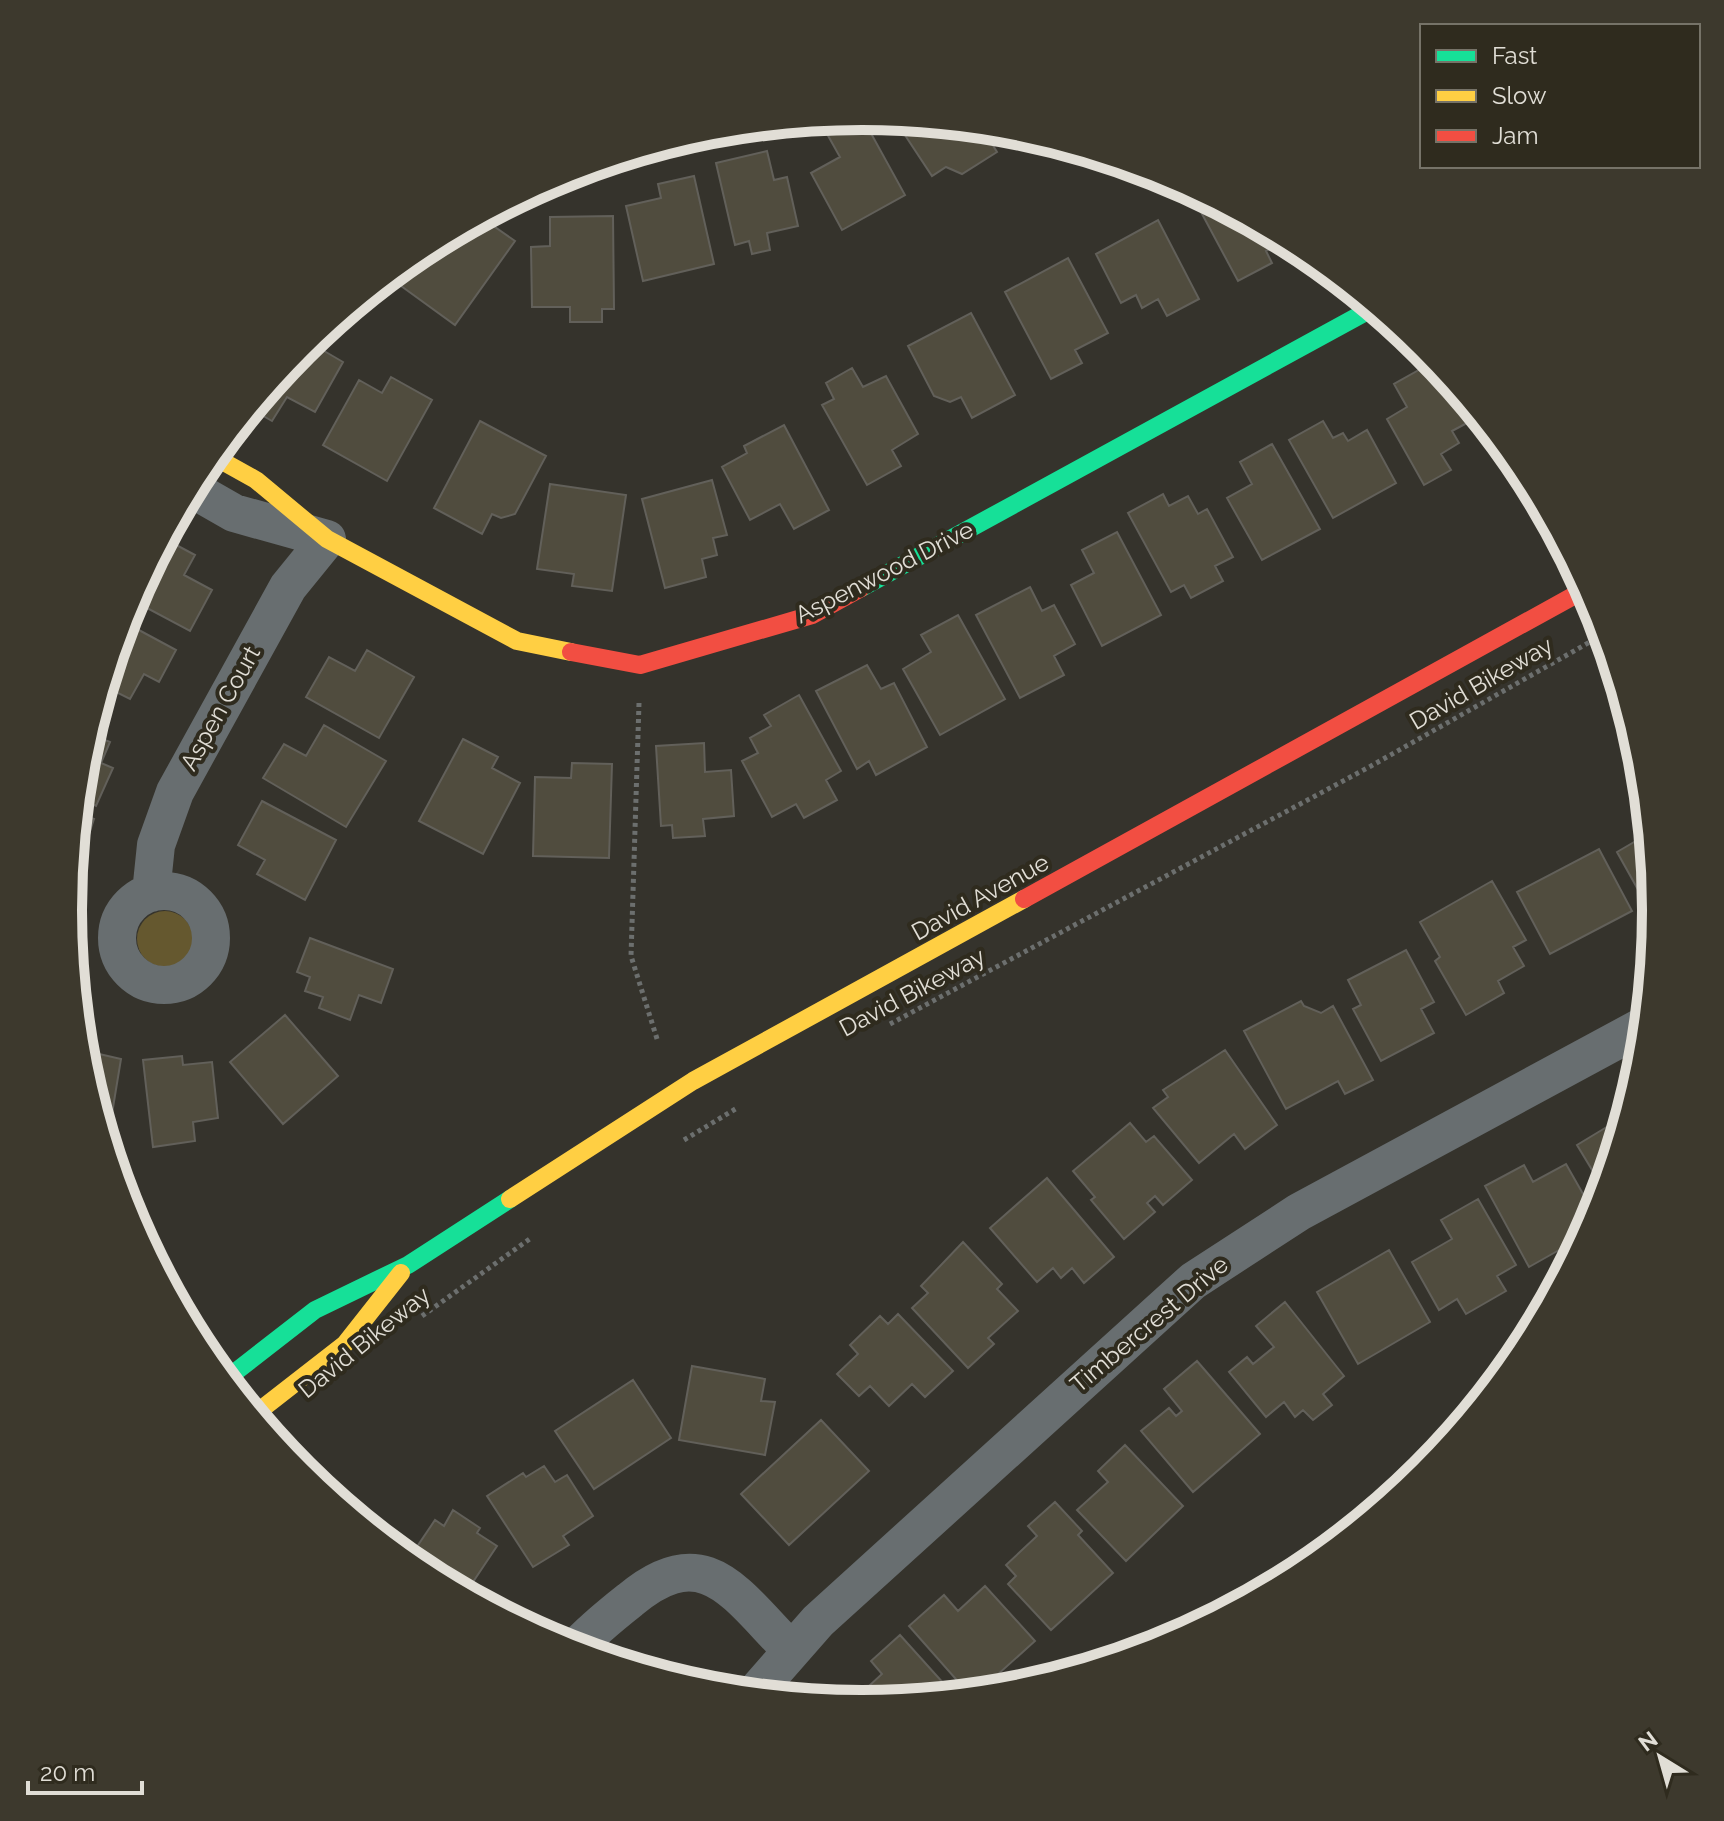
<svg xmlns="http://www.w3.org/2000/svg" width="1724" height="1821" font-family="Raleway,sans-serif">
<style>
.green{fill:#65582f}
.building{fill:#504c3e;stroke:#62605a;stroke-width:2}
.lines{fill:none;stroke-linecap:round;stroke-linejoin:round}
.path{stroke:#6c6f6e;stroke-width:5;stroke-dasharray:4 4;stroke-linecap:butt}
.lane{stroke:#686e70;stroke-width:20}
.street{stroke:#686e70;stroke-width:38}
.fast{stroke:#16e098;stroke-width:18}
.slow{stroke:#ffcf43;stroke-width:18}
.jam{stroke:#f24e42;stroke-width:18}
.labels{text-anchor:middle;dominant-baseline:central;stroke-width:8;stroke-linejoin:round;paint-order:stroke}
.street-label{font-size:24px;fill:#e1ded6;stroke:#2f2b1e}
.rim{fill:none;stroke:#e1ded6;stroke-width:10}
</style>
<rect width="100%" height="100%" fill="#35332c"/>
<path class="green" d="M137 939a28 28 0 1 1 56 0a28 28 0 1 1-56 0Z"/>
<path class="building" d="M862,117L905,195L842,230L811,173L840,157L826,132L850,118Z
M895,120L982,128L997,152L962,174L946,167L932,176Z
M767,151L774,180L787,177L798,226L767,233L770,250L752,254L749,241L735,245L716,163Z
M694,176L714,264L643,281L626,206L661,198L658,184Z
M1200,195L1285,241L1266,251L1272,263L1238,281L1194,199Z
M613,216L614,309H602V322H570V307H532L531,247L550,246V217Z
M482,218L515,241L455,325L390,278L421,250L467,226L472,230Z
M1158,220L1199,299L1167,316L1158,299L1142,308L1136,295L1121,303L1096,254Z
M1068,258L1108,333L1075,350L1082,363L1051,379L1005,292Z
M971,313L1015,395L972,418L961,397L950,402L934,396L908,346Z
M315,337L323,341L319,348L343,362L315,412L287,397L272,421L251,409L301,349Z
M1433,362L1467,423L1452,431L1459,443L1441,454L1451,470L1424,485L1387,419L1407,407L1394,384Z
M852,368L863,387L886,376L918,434L892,450L901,466L867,485L822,405L834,399L826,383Z
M391,377L432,400L387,481L323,445L359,380L382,393Z
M480,421L546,456L515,514L501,518L492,514L482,534L434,508Z
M1323,421L1333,438L1343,433L1348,441L1367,430L1396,483L1333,518L1289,440Z
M784,425L829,510L794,529L780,504L750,520L722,467L747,453L744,446Z
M1272,444L1320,529L1262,560L1227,498L1252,484L1240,462Z
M712,480L727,535L713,538L717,555L702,559L706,577L665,588L642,499Z
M550,484L626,495L612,591L572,586L574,574L537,569Z
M1163,494L1169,506L1188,496L1198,514L1207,509L1233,557L1215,566L1223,581L1191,598L1184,585L1171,592L1128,513Z
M1117,532L1161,615L1102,646L1071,585L1094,573L1082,550Z
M165,539L195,555L184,575L212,590L190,631L132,600Z
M1030,587L1042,611L1054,605L1075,644L1054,656L1064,675L1020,698L976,615Z
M958,615L1005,699L940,735L903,669L931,652L921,635Z
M124,622L176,650L159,682L144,674L130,699L104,686Z
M367,650L414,677L379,738L306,697L329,657L355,671Z
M867,665L881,689L894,683L927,747L876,775L869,761L857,769L816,691Z
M799,695L841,771L826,780L837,800L804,818L796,804L772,817L742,761L758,753L750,738L771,726L764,715Z
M94,722L103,726L98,737L110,742L101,763L113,768L96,806L79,798L83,755Z
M324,725L386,761L346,827L263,778L284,744L306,756Z
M463,739L498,757L492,768L520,783L483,854L419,821Z
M704,743L705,772L731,770L734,816L703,819L705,836L673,838L672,825L661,826L656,746Z
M572,763L612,764L609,858L533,856L535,777L571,778Z
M262,801L336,840L305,900L257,874L265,860L238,845Z
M78,814L94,819L75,876L71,875Z
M1648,834L1656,911L1655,920L1617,852Z
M1599,849L1632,911L1550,954L1517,892Z
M1492,881L1526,940L1513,947L1524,966L1498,981L1504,993L1466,1015L1435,961L1440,957L1420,922Z
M310,938L393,969L381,1003L359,995L350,1020L319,1008L323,997L305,991L310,977L297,972Z
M1406,950L1434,1002L1421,1009L1434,1033L1381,1061L1353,1009L1361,1005L1348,980Z
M1301,1001L1304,1006L1321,1013L1333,1006L1373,1080L1345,1094L1338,1081L1286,1109L1244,1031Z
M285,1015L338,1076L283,1124L230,1062Z
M82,1050L121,1059L107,1144L83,1065Z
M1225,1050L1277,1125L1245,1149L1234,1134L1199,1163L1153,1108L1168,1097L1163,1090Z
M182,1056L183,1065L212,1062L218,1118L193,1122L195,1141L153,1147L143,1060Z
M1615,1122L1621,1131L1603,1188L1577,1145Z
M1130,1123L1146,1142L1154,1136L1192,1180L1163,1205L1155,1196L1147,1203L1155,1212L1124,1239L1091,1200L1095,1197L1073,1171Z
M1566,1164L1595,1215L1574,1255L1568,1245L1529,1267L1485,1186L1524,1165L1533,1182Z
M1047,1178L1114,1257L1084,1283L1072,1268L1061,1278L1053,1268L1037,1282L990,1228Z
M1478,1199L1516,1265L1497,1276L1506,1291L1466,1314L1457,1299L1439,1310L1412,1262L1452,1239L1441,1220Z
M963,1242L1002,1284L997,1289L1018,1311L988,1338L994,1344L968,1368L912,1308L928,1293L921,1286Z
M1389,1250L1430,1322L1358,1364L1317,1292Z
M1285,1302L1344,1376L1323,1394L1332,1405L1313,1420L1303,1410L1295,1417L1284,1402L1266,1417L1229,1372L1247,1357L1253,1364L1274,1347L1256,1326Z
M898,1314L953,1371L925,1397L912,1384L889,1406L870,1386L859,1396L837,1374L858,1354L850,1345L880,1316L888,1324Z
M1197,1361L1260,1434L1193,1492L1141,1431L1169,1408L1176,1416L1182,1411L1164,1389Z
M692,1366L765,1379L761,1401L775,1402L765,1455L679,1440Z
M633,1380L671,1438L594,1489L555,1431Z
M821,1420L869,1471L789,1545L741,1494Z
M1125,1445L1183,1506L1126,1561L1077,1510L1108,1482L1098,1471Z
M544,1466L555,1482L567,1475L593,1516L563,1536L569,1545L533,1567L487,1496L523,1473L526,1477Z
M1055,1502L1082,1531L1078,1535L1113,1573L1051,1630L1008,1584L1016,1576L1006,1565L1037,1536L1028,1526Z
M453,1510L480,1528L477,1533L497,1546L465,1594L408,1560L435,1520L444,1526Z
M985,1586L1035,1641L977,1693L969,1694L909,1626L944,1595L958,1611Z
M900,1635L954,1695L863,1704L857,1697L882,1674L871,1661Z"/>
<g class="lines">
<path class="path" d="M639,703L631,956L658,1042
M890,1024L1371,766L1604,634
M684,1140L737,1108
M422,1316L531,1238"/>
<path class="lane" d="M1295,1575L1344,1537"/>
<path class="street" d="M117 938a47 47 0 1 1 94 0a47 47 0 1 1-94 0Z
M151,893L156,845L175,792L288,587L327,539L234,513L192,489
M575,1649C591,1631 611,1615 630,1600C705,1537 736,1595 790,1649
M754,1694L818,1621L1193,1281L1299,1212L1645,1025"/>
<path class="fast" d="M861,588L1373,308
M225,1380L315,1310L408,1265L510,1199"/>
<path class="slow" d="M213,456L256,480L327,539L517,641L571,652
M510,1199L693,1081L1024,899
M254,1415L345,1344L401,1273"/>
<path class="jam" d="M571,652L640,665L812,615L861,588
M1024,899L1586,589"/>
</g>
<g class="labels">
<g class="street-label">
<text transform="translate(884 572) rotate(-27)">Aspenwood Drive</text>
<text transform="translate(1481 683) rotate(-30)">David Bikeway</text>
<text transform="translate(220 708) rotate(-61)">Aspen Court</text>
<text transform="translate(980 897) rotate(-29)">David Avenue</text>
<text transform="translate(912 992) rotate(-28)">David Bikeway</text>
<text transform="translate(1149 1324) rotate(-40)">Timbercrest Drive</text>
<text transform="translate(364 1342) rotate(-39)">David Bikeway</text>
</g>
</g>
<path d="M0 0H1724V1821H0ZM82 910a780 780 0 1 1 1560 0a780 780 0 1 1-1560 0Z" fill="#3d392d" fill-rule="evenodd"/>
<path class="rim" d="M82 910a780 780 0 1 1 1560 0a780 780 0 1 1-1560 0Z"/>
<rect x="1420" y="24" width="280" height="144" fill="#2f2b1e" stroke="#767368" stroke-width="2"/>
<rect x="1436" y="50" width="40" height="12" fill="#16e098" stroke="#767368" stroke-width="2"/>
<text x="1492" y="64" font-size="24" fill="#e1ded6">Fast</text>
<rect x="1436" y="90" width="40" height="12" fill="#ffcf43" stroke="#767368" stroke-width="2"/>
<text x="1492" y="104" font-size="24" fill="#e1ded6">Slow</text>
<rect x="1436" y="130" width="40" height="12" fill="#f24e42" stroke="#767368" stroke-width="2"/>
<text x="1492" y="144" font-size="24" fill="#e1ded6">Jam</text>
<g transform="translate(1660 1757) rotate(323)" stroke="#2f2b1e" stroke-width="6" paint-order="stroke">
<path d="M0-6L14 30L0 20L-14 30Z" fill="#e1ded6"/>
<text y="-12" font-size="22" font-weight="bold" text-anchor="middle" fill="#e1ded6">N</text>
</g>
<path d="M28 1781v12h114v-12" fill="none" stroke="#e1ded6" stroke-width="4"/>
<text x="40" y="1781" font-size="24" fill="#e1ded6" stroke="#2f2b1e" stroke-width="6" paint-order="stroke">20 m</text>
</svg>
